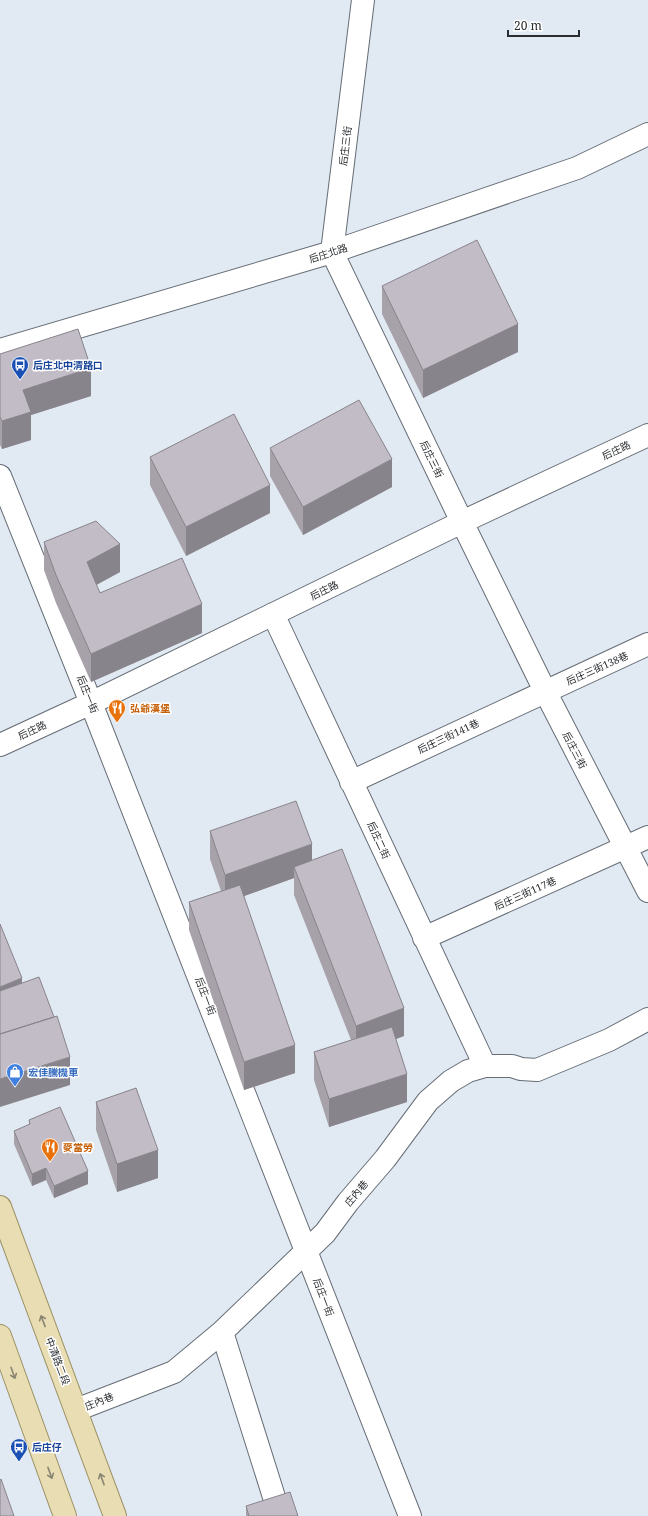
<svg xmlns="http://www.w3.org/2000/svg" width="648" height="1516" font-family="'Noto Serif','Noto Sans TC',serif">
<style>
.lines{fill:none;stroke-linecap:round;stroke-linejoin:round}
.street-casing{stroke:#666d75;stroke-width:24}
.primary-casing{stroke:#9d9164;stroke-width:24}
.street{stroke:#fff;stroke-width:22}
.primary{stroke:#e9ddb3;stroke-width:22}
.wall{fill:#a7a2aa}
.shaded-wall{fill:#88848b}
.building{fill:#c2bcc6;stroke:#88848b}
.oneway{stroke:#8a8572}
.labels{text-anchor:middle;dominant-baseline:central;stroke-width:3;stroke-linejoin:round;paint-order:stroke}
.street-label{font-size:10px;fill:#2a2d30;stroke:#fff}
.transit-label{font-size:10px;font-weight:bold;fill:#164399;stroke:#fff;text-anchor:start}
.food-label{font-size:10px;font-weight:bold;fill:#c56008;stroke:#fff;text-anchor:start}
.shop-label{font-size:10px;font-weight:bold;fill:#366cbe;stroke:#fff;text-anchor:start}
</style>
<rect width="100%" height="100%" fill="#e1e9f3"/>
<g class="lines">
<g class="street-casing">
<path id="street" d="M363,0L332,252L462,522L545,691L648,891
M0,350L332,252L577,168L648,134
M0,476L91,703L410,1516
M273,614L485,1066
M0,745L91,703L462,522L648,435
M351,782L648,644
M424,938L648,837
M222,1332L280,1516
M76,1410L174,1372L222,1332L325,1233L348,1202L385,1159L428,1101L451,1081L468,1071L485,1066H512L521,1069L537,1070L609,1040L648,1019"/>
</g>
<g class="primary-casing">
<path id="primary" d="M0,1207L115,1516
M0,1336L65,1516"/>
</g>
<use href="#street" class="street"/>
<use href="#primary" class="primary"/>
</g>
<path class="wall" d="M382,286L518,352L423,398L382,314Z
M0,354L91,396L31,415V440L2,449L0,445Z
M270,448L392,487L303,535L270,476Z
M150,457L270,513L186,556L150,485Z
M44,542L120,572L96,585L100,593L202,633L91,682L56,603L44,570Z
M210,831L312,860L404,1036L396,1039L407,1102L329,1127L314,1080V1052L351,1040L294,895V878L244,896L295,1073L244,1090L189,930V902L221,891L210,859Z
M96,1102L158,1178L117,1192L96,1130Z
M29,1120L88,1184L54,1198L46,1180L32,1186L14,1144V1131L29,1125Z
M246,1506L298,1516H246Z"/>
<path class="shaded-wall" d="M518,324V352L423,398V370Z
M91,368V396L31,415V440L2,449V421L23,390Z
M392,459V487L303,535V507Z
M270,485V513L186,556V527Z
M120,544V572L87,590V562Z
M202,604V633L91,682V654Z
M312,844V872L294,867V878L225,903V875Z
M22,978V990L0,999V987Z
M404,1008V1036L356,1054V1026Z
M295,1045V1073L244,1090V1062Z
M70,1057V1085L0,1107V1079Z
M407,1074V1102L329,1127V1099Z
M158,1150V1178L117,1192V1164Z
M46,1168V1180L32,1186V1174Z
M88,1171V1184L54,1198V1186Z"/>
<path class="building" d="M477,240L518,324L423,370L382,286Z
M78,329L91,368L23,390L31,412L2,421L0,417V354Z
M359,400L392,459L303,507L270,448Z
M234,414L270,485L186,527L150,457Z
M96,521L120,544L87,562L100,593L182,558L202,604L91,654L56,575L44,542Z
M296,801L312,844L225,875L210,831Z
M342,849L404,1008L356,1026L294,867Z
M240,885L295,1045L244,1062L189,902Z
M0,924L22,978L0,987Z
M39,977L54,1017L0,1034V991Z
M57,1016L70,1057L0,1079V1034Z
M392,1027L407,1074L329,1099L314,1052Z
M136,1088L158,1150L117,1164L96,1102Z
M60,1107L88,1171L54,1186L46,1168L32,1174L14,1131L30,1124L29,1120Z
M1,1479L14,1516H0V1480Z
M290,1492L298,1516H249L246,1506Z"/>
<defs><path id="oneway-shaft" d="M-6 0H5M1.5-3L5.5 0L1.5 3" fill="none" stroke-width="1.6" stroke-linecap="round" stroke-linejoin="round"/></defs>
<g class="oneway">
<use href="#oneway-shaft" transform="translate(43 1321) rotate(-111)"/>
<use href="#oneway-shaft" transform="translate(13 1373) rotate(71)"/>
<use href="#oneway-shaft" transform="translate(50 1473) rotate(70)"/>
<use href="#oneway-shaft" transform="translate(102 1479) rotate(-110)"/>
</g>
<defs>
<g id="bus-pin" transform="scale(0.9)"><path d="M0 17L-7.5 6A9.5 9.5 0 1 1 7.5 6Z" fill="#1a4fb4" stroke="#fff"/><path d="M-5-6H5V4H4V6H2V4H-2V6H-4V4H-5ZM-3.5-4V0h7V-4ZM-3.5 1.2v1.5H-2V1.2ZM2 1.2v1.5H3.5V1.2Z" fill="#fff"/></g>
<g id="restaurant-pin" transform="scale(0.9)"><path d="M0 17L-7.5 6A9.5 9.5 0 1 1 7.5 6Z" fill="#e8710a" stroke="#fff"/><path d="M-5-6h1v4h1v-4h1v4h1v-4h1v5L-1.5 .5V6h-2V.5L-5-1ZM5-6V6H3V1.5H1.5Q1.5-4 5-6Z" fill="#fff"/></g>
<g id="shop-pin" transform="scale(0.9)"><path d="M0 17L-7.5 6A9.5 9.5 0 1 1 7.5 6Z" fill="#3f7fe0" stroke="#fff"/><path d="M-5-2.5h2.3a2.7 3.5 0 0 1 5.4 0H5L5.5 6h-11ZM-1.5-2.5h3a1.5 2.3 0 0 0-3 0Z" fill="#fff"/></g>
</defs>
<g fill-rule="evenodd">
<use href="#bus-pin" x="20" y="365"/>
<use href="#restaurant-pin" x="117" y="708"/>
<use href="#shop-pin" x="15" y="1072"/>
<use href="#restaurant-pin" x="50" y="1147"/>
<use href="#bus-pin" x="19" y="1447"/>
</g>
<g class="labels">
<g class="street-label">
<text transform="translate(345 146) rotate(-83)">后庄三街</text>
<text transform="translate(328 253) rotate(-18)">后庄北路</text>
<text transform="translate(616 450) rotate(-25)">后庄路</text>
<text transform="translate(432 459) rotate(64)">后庄三街</text>
<text transform="translate(324 590) rotate(-26)">后庄路</text>
<text transform="translate(597 668) rotate(-24)">后庄三街138巷</text>
<text transform="translate(88 694) rotate(68)">后庄一街</text>
<text transform="translate(32 730) rotate(-25)">后庄路</text>
<text transform="translate(448 736) rotate(-25)">后庄三街141巷</text>
<text transform="translate(575 750) rotate(63)">后庄三街</text>
<text transform="translate(379 840) rotate(65)">后庄二街</text>
<text transform="translate(525 893) rotate(-24)">后庄三街117巷</text>
<text transform="translate(206 996) rotate(69)">后庄一街</text>
<text transform="translate(356 1193) rotate(-50)">庄內巷</text>
<text transform="translate(324 1297) rotate(69)">后庄一街</text>
<text transform="translate(58 1361) rotate(69)">中清路二段</text>
<text transform="translate(99 1401) rotate(-22)">庄內巷</text>
</g>
<g class="transit-label">
<text x="33" y="365">后庄北中清路口</text>
<text x="32" y="1447">后庄仔</text>
</g>
<g class="food-label">
<text x="130" y="708">弘爺漢堡</text>
<text x="63" y="1147">麥當勞</text>
</g>
<g class="shop-label">
<text x="28" y="1072">宏佳騰機車</text>
</g>
</g>
<path d="M508 30v6h71v-6" fill="none" stroke="#2a2d30" stroke-width="2"/>
<text x="514" y="30" font-size="12" fill="#2a2d30" stroke="#ffffff" stroke-width="3" paint-order="stroke">20 m</text>
</svg>
